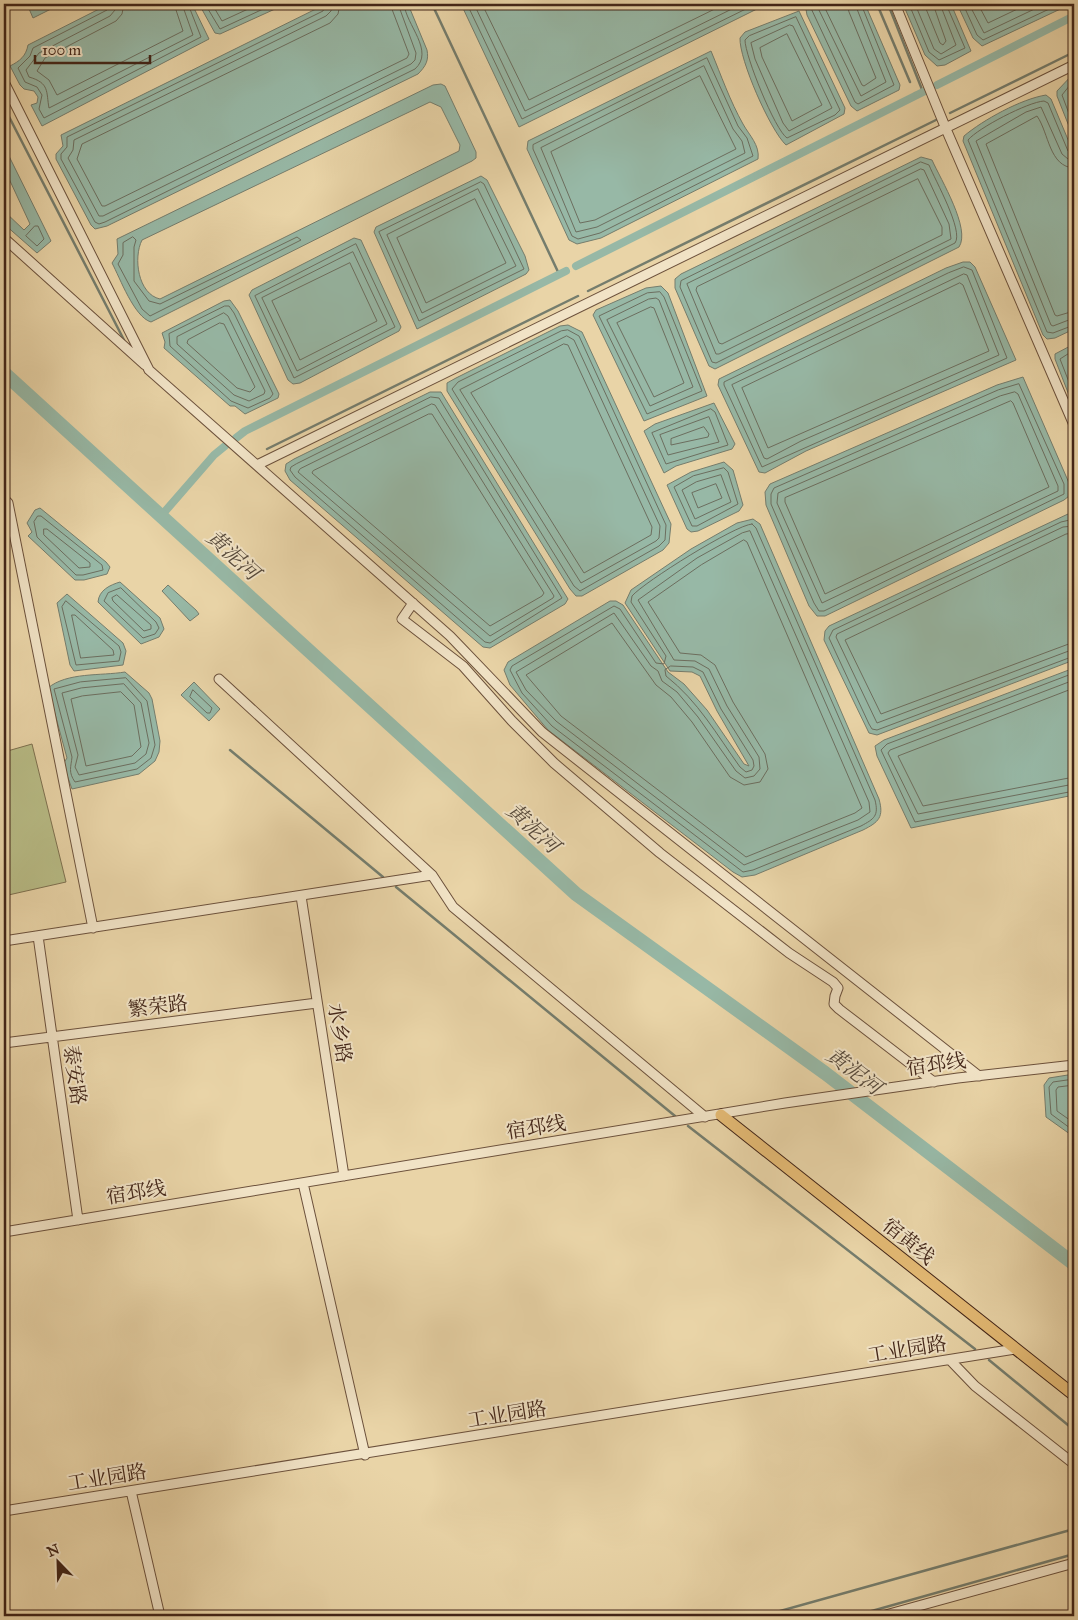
<svg xmlns="http://www.w3.org/2000/svg" width="1078" height="1620" font-family="'IM FELL Great Primer','Noto Serif SC',serif">
<style>
.green{fill:#b8bc86;stroke:#7d704f}
.water{fill:#97b8a6;stroke:#757d6d;fill-rule:evenodd}
.lines{fill:none;stroke-linecap:round;stroke-linejoin:round}
.shore{stroke:#6c6e5f;stroke-width:1}
.stream{stroke:#757d6d;stroke-width:2.5}
.canal{stroke:#97b8a6;stroke-width:8}
.river{stroke:#97b8a6;stroke-width:14}
.minor-casing{stroke:#6c513c;stroke-width:11}
.major-casing{stroke:#422518;stroke-width:13}
.minor{stroke:#f1e3c6;stroke-width:9}
.major{stroke:#e4ba74;stroke-width:11}
.labels{text-anchor:middle;dominant-baseline:central;stroke-width:4;stroke-linejoin:round;paint-order:stroke}
.street-label{font-size:20px;fill:#422518;stroke:#f1e3c6}
.water-label{font-size:21px;font-style:italic;fill:#574a3c;stroke:#f1e3c6}
</style>
<rect width="100%" height="100%" fill="#e9d4a7"/>
<filter id="stains"><feTurbulence type="fractalNoise" baseFrequency=".004" numOctaves="4"/><feColorMatrix values="0 0 0 0 .2 0 0 0 0 .09 0 0 0 0 .02 0 0 0 .5 -.17"/></filter>
<radialGradient id="worn" r=".72"><stop offset=".6" stop-color="#630" stop-opacity="0"/><stop offset="1" stop-color="#630" stop-opacity=".3"/></radialGradient>
<path class="green" d="M32,744L66,882L4,896V752Z"/>
<path class="water" d="M27,4H61L33,18Z
M109,4H192L209,39L42,126L31,105L37,103L38,97L34,91L24,89L20,85L10,66C20,61 26,56 28,45Z
M199,4H286L220,34L215,33Z
M326,4H408L427,50C429,60 426,66 418,74L107,226L95,229L91,225L56,159V154L63,146L61,135Z
M461,4H767L519,127Z
M805,4H865L900,85L899,90L857,111L851,106L807,15Z
M903,4H951L971,51L945,65L937,66L925,55Z
M957,4H1071L982,46L973,38Z
M799,11L845,108L844,114L786,145C770,130 739,59 740,38L745,32Z
M711,51C721,75 730,101 743,124C749,135 760,145 758,159L601,238L577,244L569,240L527,149L528,141Z
M1074,73V139L1057,96V91Z
M441,84L445,86L476,152V158L472,161L151,322C134,317 120,278 112,263L118,254L117,239L433,85ZM430,102L441,107L460,145L459,151L160,299C138,294 133,258 142,240Z
M1046,95L1051,99L1074,154V329L1055,338L1047,339L1043,335L963,141L964,136C983,120 1021,99 1046,95Z
M4,146L51,241L37,253L4,224V211L24,230L30,224L4,168Z
M921,157L932,160C941,180 971,229 959,247L715,369L709,366L675,288V279L681,274Z
M481,176L487,180L525,256L529,270L526,274L417,329L374,232L376,227Z
M354,238L361,240L401,327L399,331L300,383L293,384L288,380L249,295L252,290Z
M963,262H970L975,267L1016,360L806,451L765,473L759,472L718,385L719,379L946,268Z
M661,286L668,293L707,396L644,421L593,315L596,310L646,288Z
M230,300L238,311L279,394L278,398L245,414L235,406H230L164,348L165,342L162,333L224,301Z
M568,325L582,332L671,524L669,543L663,550L582,596H576L570,589L447,391V383L456,378L560,326Z
M1074,344V408L1055,359V354Z
M1023,377L1069,483V496L1064,500L825,616H817L809,606L766,505L765,492L770,484L997,385Z
M430,392H441L568,599L565,604L490,648L483,647L290,480L285,471L286,464L294,459Z
M714,403L735,444L732,449L676,466L664,473L644,431L655,424Z
M724,462L733,470L743,505L739,511L698,531L691,532L687,529L667,485L691,472Z
M40,508L106,562L110,567L107,574L84,580H75L28,536L32,532L27,523L35,510Z
M1068,514L1074,515V660L877,735L869,733L824,640L825,631L829,626Z
M753,519L760,524L879,799C884,817 879,822 863,830L755,875L742,877L733,872L548,730L510,685L504,670L508,662L610,601H616L623,605L668,672L684,684L707,710L744,764L749,766L717,711L700,676L692,672L670,671L625,603L631,590L691,549L737,523Z
M120,582L160,618L164,629L159,637L141,644L98,602C99,590 110,585 120,582Z
M168,585L196,610L199,614L190,621L162,591Z
M67,594L123,643L126,651L123,665L74,671L70,665L57,603Z
M1074,668V795L911,828L877,756L875,746L884,740Z
M125,672L149,693L152,699L160,741L159,752L155,761L139,774L72,789L63,764L67,758L48,688C67,672 101,676 125,672Z
M194,682L220,709L209,721L181,695Z
M1074,1074V1137L1046,1117L1044,1085L1049,1078Z"/>
<g class="lines">
<path class="shore" d="M110,4L107,10L33,48L30,56L18,68L25,82L37,87L42,95L39,109L44,118L201,37L188,4
M116,4L115,10L110,16L39,53L26,70L29,77C50,83 46,92 49,108L193,35L182,4
M124,4L122,14L116,21L45,58L37,71L49,80L57,95L183,31L174,4
M205,4L220,29L274,4
M212,4L222,21L259,4
M326,4L323,11L67,137V147L61,154V159L95,222L99,224L105,222L415,69C435,51 406,25 404,4
M333,4L331,11L326,16L74,140L73,150L68,158L99,216H103L411,64L415,60L416,53L398,4
M340,4L338,14L330,23L82,144L77,159L102,206H105L407,58L409,54L390,4
M467,4L522,119L756,4
M474,4L525,111L742,4
M482,4L529,100L725,4
M809,4L855,102L858,104L894,85L861,4
M816,4L861,96L886,82L855,4
M823,4L862,85L864,86L876,78L849,12L847,4
M909,4L929,52L939,60L965,48L946,4
M915,4L934,49L941,54L956,45L940,4
M924,4L940,43L943,45L946,41L933,4
M963,4L977,35L983,40L1060,4
M969,4L984,33L1045,4
M978,4L988,23L1028,4
M796,17L840,110L835,115L787,138C775,130 745,56 745,40L749,36Z
M790,25L793,26L832,108L789,131L783,123L755,59L751,43Z
M787,34L822,105L792,121L762,57L760,48Z
M707,58L738,126L747,138L753,156L600,233L578,239L572,236L533,149V145Z
M704,66L733,129L742,141L745,153L597,227L576,232L541,148Z
M700,76L736,149L595,220L580,223L551,152Z
M1074,80L1062,95L1074,127
M1074,154L1068,151L1048,103L1044,101C1028,102 978,128 968,140L1047,332L1053,333L1074,325
M1074,160L1068,159L1062,154L1041,107L1026,112L976,141L1051,325L1053,326L1074,318
M921,162L929,165C935,180 964,231 955,243L716,363L712,362L680,287L681,281Z
M1074,168C1049,167 1049,133 1037,116L986,144L1055,315L1057,316L1074,311
M921,169L924,170L949,224L951,239L719,354H716L687,284Z
M918,179L942,227V235L722,344L719,343L696,290L697,287Z
M481,182L484,184L524,269L419,321L379,232Z
M478,189L516,266L422,313L387,235Z
M475,199L506,263L426,303L397,238Z
M35,226H38L44,239L37,246L26,236Z
M133,237L136,240L134,247V281L149,301L160,304L297,237L301,240L150,316L142,309L118,264L123,255V243Z
M356,244L395,327L294,378L255,296Z
M353,252L387,324L297,371L262,298Z
M350,263L377,321L300,360L272,301Z
M964,267L972,270L1007,358L762,467L724,385V382L948,273Z
M964,274L967,275L999,355L801,441L767,459L764,458L732,385Z
M960,283L963,285L989,351L768,448L742,388Z
M660,292L664,297L702,391L647,414L599,316L647,293Z
M649,299L656,298L659,300L693,387L650,406L607,320Z
M225,306H229L234,313L273,394L270,398L248,408L231,401L170,346L169,334Z
M651,307L654,308L684,383L654,397L617,323Z
M224,313L228,316L265,391L264,394L249,401L234,395L177,344V337Z
M220,323L224,324L255,387L250,392L237,388L187,343L188,340Z
M568,330L579,336L666,525L665,540L659,546L580,591L574,586L452,389L458,382L561,331Z
M567,336L574,340L660,526L659,538L656,541L581,583L460,390Z
M564,344L568,345L652,527L651,535L584,573L471,393Z
M1074,350L1060,359L1074,395
M1019,384L1064,484V494L824,611H819L814,603L771,504V494L774,488L998,390Z
M1015,392L1018,394L1058,486V491L822,603L777,503L778,493L1000,396Z
M431,397L439,398L562,598L490,643L485,642L295,477L290,470L291,467L296,464Z
M1011,401L1013,403L1049,487L825,594L785,502V498Z
M432,404L435,405L554,596L553,598L490,636L298,472L300,469Z
M711,409L715,412L728,445L666,464L652,433Z
M429,414H432L544,593L542,596L490,626L312,473L313,471Z
M709,417L719,442L668,455L660,435Z
M704,427L709,434L708,437L671,445V439Z
M724,468L728,472L738,504L697,526H692L674,487L693,476Z
M721,475L731,502L695,519L682,490L696,482Z
M716,484L722,498L698,508L692,493Z
M38,516H41L102,565L103,570L83,575H76L37,537L34,522Z
M1074,519L1061,522L833,630L829,638L869,724L872,729L877,730L1074,656
M752,524L756,528L875,800C879,816 874,819 861,826L753,870L743,872L552,726L522,693L510,670L512,666L614,606L620,609L656,663L664,664L666,656L631,602L632,596C644,582 735,525 752,524Z
M1074,526L1063,527L837,634L836,637L877,723L1074,649
M44,529H47L90,563V567L79,568L44,535Z
M750,531L869,802L870,812L858,820L744,865L556,721L526,690L516,672L614,613L651,666L658,671L662,681L677,692L698,717L736,771L745,778L754,776L760,769L759,757L727,706L709,669L695,661L674,660L638,600L697,558L742,533Z
M1074,533L1066,534L845,640L881,714L1074,642
M744,540L747,542L862,808L855,813L746,857L561,716L526,675L612,623L656,685L671,697L692,722L730,777L744,785L760,782L768,769L765,754L733,702L715,665L701,655L680,653L648,602L701,565Z
M121,588L156,622L159,628L155,634L143,638L104,601L108,593Z
M117,595L151,625V629L144,631L113,601L112,598Z
M66,601L119,646L121,652L119,661L76,665L62,607Z
M72,615H75L113,650L114,655L81,658Z
M671,666L693,667L703,672L721,709L753,760L754,766L752,770L746,772L740,767C717,735 698,701 666,676L665,670Z
M1074,673L887,744L881,750L915,822L1074,791
M126,678L147,701L155,745L151,758L137,769L75,782C68,772 71,767 72,757L54,689L80,682Z
M1074,680L890,750L888,753L918,814L1074,784
M124,684L141,703L149,743L146,754L135,763L79,775L75,767L78,755L62,693L81,688Z
M1074,688L898,756L923,806L1074,777
M193,690L212,708L210,713H207L190,697Z
M121,692L134,705L141,747L132,756L86,766L71,699L82,696Z
M1074,1079L1053,1082L1049,1087L1051,1114L1074,1131
M1074,1085L1058,1087L1056,1090L1057,1111L1074,1123"/>
<path class="stream" d="M432,4L559,274
M877,4L910,82
M888,4L923,92
M915,93L916,95
M4,107L124,340
M950,113L1074,52
M588,291L938,119
M267,449L578,296
M230,750L383,877
M396,887L675,1116
M688,1126L975,1349
M989,1360L1074,1430
M762,1616L1074,1529
M854,1616L1074,1554"/>
<path class="canal" d="M937,85L1074,16
M576,266L925,91
M236,438L245,431L566,271
M161,516L214,455L225,446"/>
<path class="river" d="M4,373L576,894L825,1073L1074,1264"/>
<g class="minor-casing">
<path id="minor" d="M895,4L946,129L1074,425
M4,82L149,370L450,636L542,732L979,1076
M4,238L145,365
M257,465L1074,65
M4,499L8,503L93,928
M413,603L402,619L463,666L512,721L554,763L660,853L789,953L833,982L838,988L835,996L834,1004L839,1009L934,1082
M219,679L432,875L453,907L705,1117
M301,896L344,1176
M38,936L78,1220
M4,941L432,875
M4,1043L317,1003
M303,1183L365,1455
M4,1232L785,1103L958,1078L1074,1065
M950,1360L975,1386L1074,1464
M131,1491L160,1616
M4,1511L1015,1349
M882,1616L1074,1563"/>
</g>
<g class="major-casing">
<path id="major" d="M721,1115L1074,1395"/>
</g>
<use href="#minor" class="minor"/>
<use href="#major" class="major"/>
</g>
<g class="labels">
<g class="street-label">
<text transform="translate(158 1006) rotate(-7)">繁荣路</text>
<text transform="translate(340 1033) rotate(81)">水乡路</text>
<text transform="translate(936 1064) rotate(-8)">宿邳线</text>
<text transform="translate(75 1075) rotate(82)">泰安路</text>
<text transform="translate(536 1127) rotate(-9)">宿邳线</text>
<text transform="translate(136 1192) rotate(-9)">宿邳线</text>
<text transform="translate(909 1241) rotate(39)">宿黄线</text>
<text transform="translate(907 1349) rotate(-9)">工业园路</text>
<text transform="translate(507 1414) rotate(-9)">工业园路</text>
<text transform="translate(107 1477) rotate(-9)">工业园路</text>
</g>
<g class="water-label">
<text transform="translate(233 555) rotate(42)">黄泥河</text>
<text transform="translate(533 828) rotate(42)">黄泥河</text>
<text transform="translate(854 1071) rotate(37)">黄泥河</text>
</g>
</g>
<rect width="1078" height="1620" fill="none" stroke="#e9d4a7" stroke-width="20"/>
<rect x="5" y="5" width="1068" height="1610" fill="none" stroke="#422518" stroke-width="2.5"/>
<rect x="10" y="10" width="1058" height="1600" fill="none" stroke="#422518"/>
<g transform="translate(58 1562) rotate(337)" stroke="#f1e3c6" stroke-width="4" paint-order="stroke">
<path d="M0-4L9 19L0 12L-9 19Z" fill="#422518"/>
<text y="-8" font-size="14" font-weight="bold" text-anchor="middle" fill="#422518">N</text>
</g>
<path d="M35 55v8h115v-8" fill="none" stroke="#422518" stroke-width="2.5"/>
<text x="42" y="55" font-size="15" fill="#422518" stroke="#f1e3c6" stroke-width="4" paint-order="stroke">100 m</text>
<rect width="100%" height="100%" filter="url(#stains)"/>
<rect width="100%" height="100%" fill="url(#worn)"/>
</svg>
